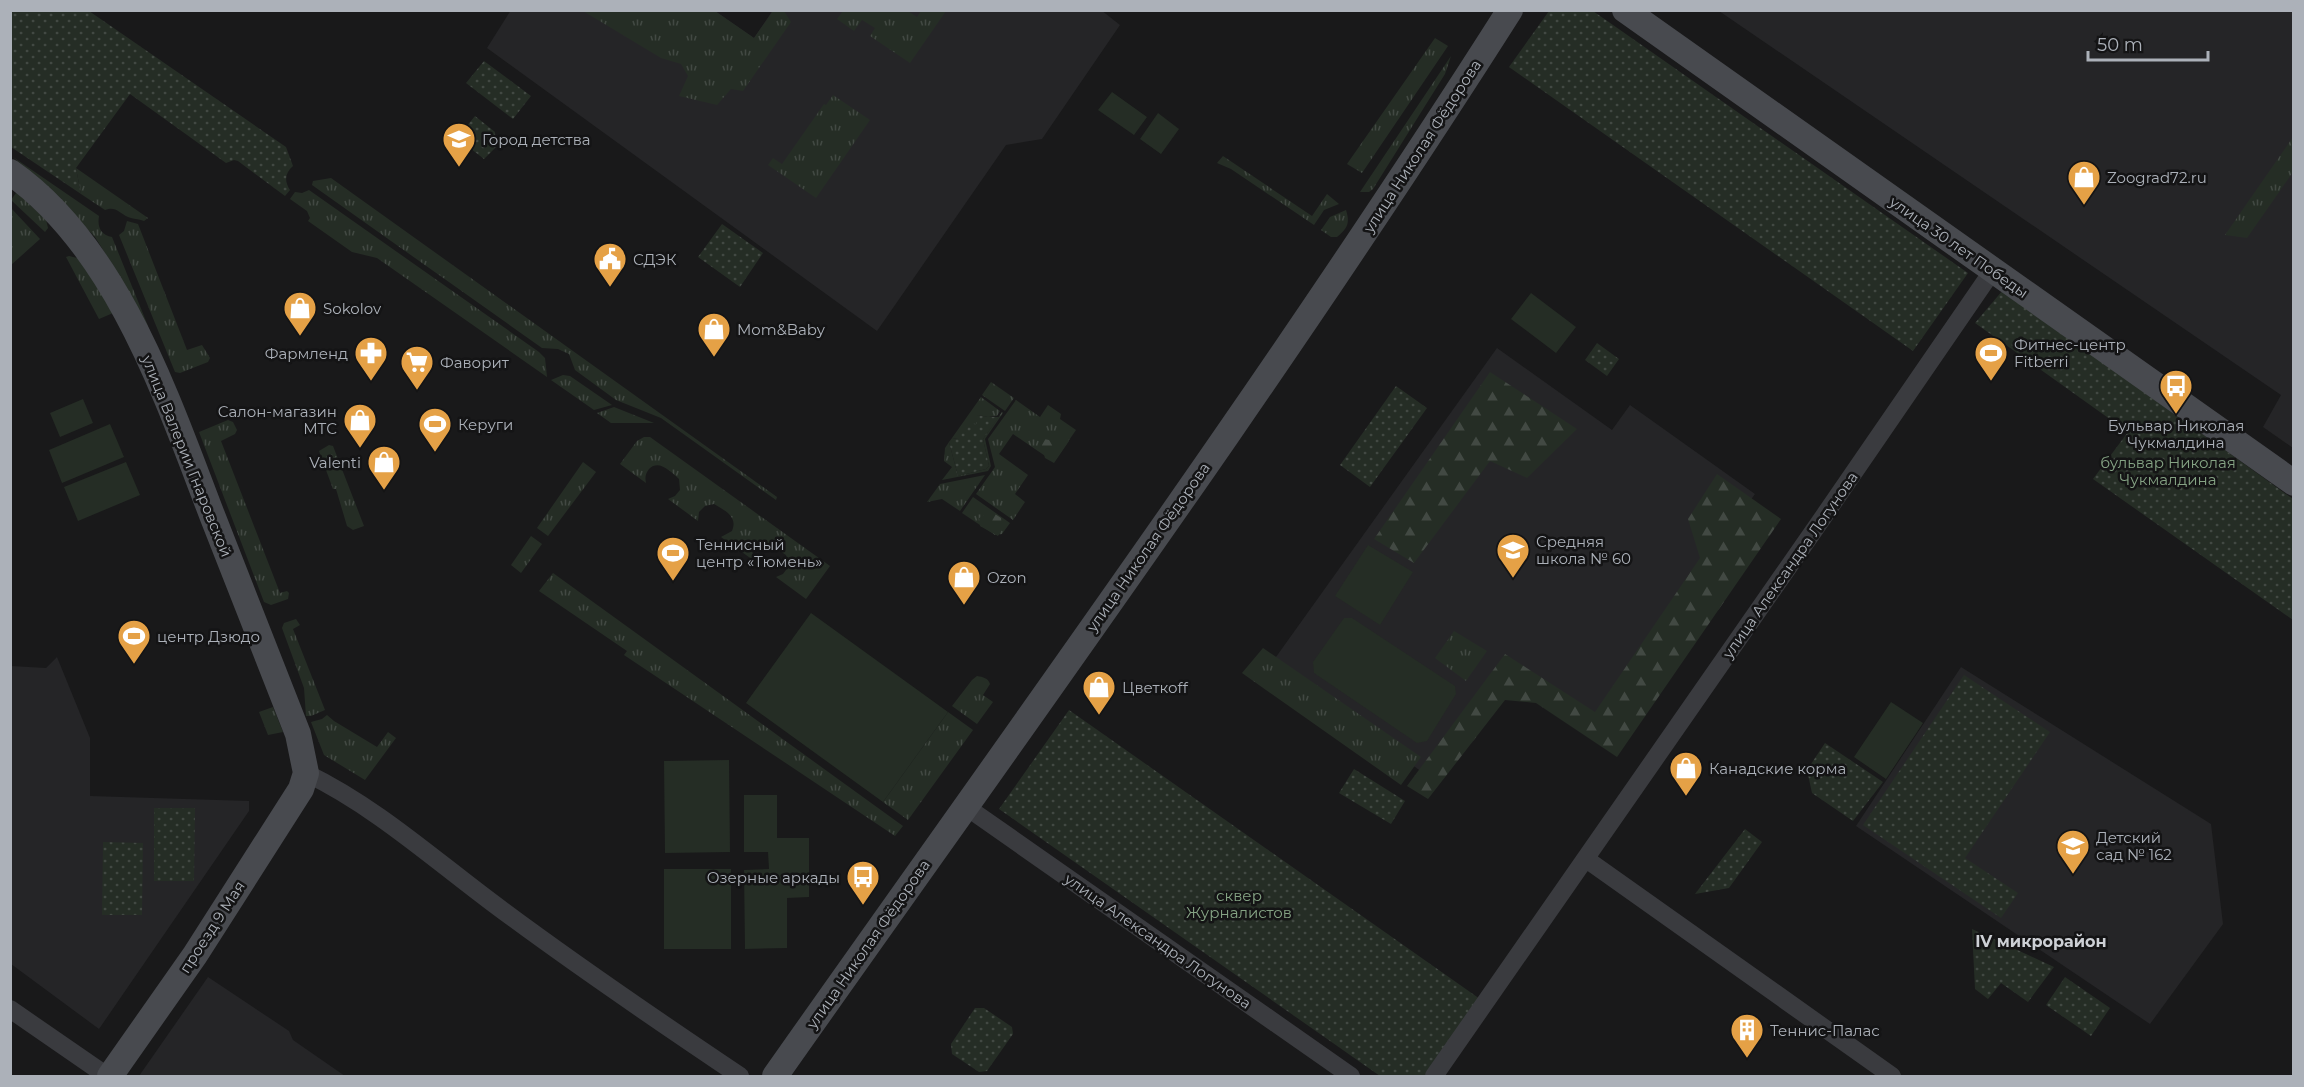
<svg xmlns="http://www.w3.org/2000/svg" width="2304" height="1087" font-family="Montserrat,sans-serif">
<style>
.built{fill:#252527}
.grass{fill:url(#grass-tufts)}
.forest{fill:url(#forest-firs)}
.park{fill:url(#park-dots)}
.pitch{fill:#252d25}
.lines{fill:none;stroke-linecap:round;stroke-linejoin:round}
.street{stroke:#3a3b3f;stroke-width:18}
.secondary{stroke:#484a4f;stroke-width:26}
.labels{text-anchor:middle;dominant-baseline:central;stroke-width:5;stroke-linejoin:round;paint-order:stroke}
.poi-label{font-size:15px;fill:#acb1b9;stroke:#141415;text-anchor:start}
.street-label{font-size:15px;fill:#acb1b9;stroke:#141415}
.park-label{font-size:15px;fill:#85a384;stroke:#141415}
.neighbourhood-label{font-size:16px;font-weight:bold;fill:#cdd0d5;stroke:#141415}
</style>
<defs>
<pattern id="grass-tufts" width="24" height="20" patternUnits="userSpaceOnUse" patternTransform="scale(1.5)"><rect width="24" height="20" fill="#252d25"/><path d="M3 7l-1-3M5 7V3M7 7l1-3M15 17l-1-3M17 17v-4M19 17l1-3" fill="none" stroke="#424943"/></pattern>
<pattern id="forest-firs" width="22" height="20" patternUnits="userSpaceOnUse" patternTransform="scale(1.5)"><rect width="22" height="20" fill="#252d25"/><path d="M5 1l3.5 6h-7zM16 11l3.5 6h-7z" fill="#424943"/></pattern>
<pattern id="park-dots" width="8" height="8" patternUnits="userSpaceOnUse" patternTransform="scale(1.5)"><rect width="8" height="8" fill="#252d25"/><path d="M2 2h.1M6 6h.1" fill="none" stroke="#424943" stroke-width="1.8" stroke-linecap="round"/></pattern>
</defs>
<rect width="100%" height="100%" fill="#19191a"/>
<path class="built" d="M511,10L715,11L754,38L773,10H1101L1120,25L1042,139L1006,145L877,331L487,48Z
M1719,11H2293V448L2263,427L2281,395Z
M1497,348L1612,430L1630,405L1755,494L1590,723L1509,665L1429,777L1271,664Z
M57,657L90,738V796L249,801V811L99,1029L11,964V666L46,668Z
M1961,667L2211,824L2223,924L2150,1024L1856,826Z
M208,977L289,1031L293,1040L345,1076H139Z"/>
<path class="grass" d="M583,11H715L754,38L773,11H784L791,22L743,91L731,89L717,105L679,96L688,76L681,64L661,58Z
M843,11H908L917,17L921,11H946L910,63L870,36L875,28L862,20L854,31L837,19Z
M1435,38L1448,46L1362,173L1347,164Z
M1451,56L1445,74L1373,189L1369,192H1360Z
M833,95L870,120L816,198L768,165L773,158L782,164L824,104L826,105Z
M2293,137V172L2247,238L2225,235Z
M1223,156L1312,216L1327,194L1339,204L1324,210L1314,225L1231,169L1217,163Z
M13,157L99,216C97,227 101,235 112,237L148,326L145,325L125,285L95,237L34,175Z
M76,168L148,218L144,221C139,219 133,219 128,217C119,213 116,206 105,210L81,194Z
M331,178L777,497L776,500L661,418L616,400L575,370L569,354L558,349L542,348L312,185L313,181Z
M309,190L539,352L545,358L547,377L377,258L352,252L308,221L310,218L307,211L290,199L295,192L302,193Z
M16,193L19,194L46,220L48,228L45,232L11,200Z
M11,208L40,239L11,265H10Z
M1346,210C1350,223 1348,228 1337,237H1331L1321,230L1330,217Z
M127,221L138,224L187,350L202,345L210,358L208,362L180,373L175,372L119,235L124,231Z
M69,256L81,259L113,313L99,319L66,257Z
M563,375L570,376L612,405L594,410L551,380Z
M991,382L1014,398L1005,411L982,395Z
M981,397L1000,411L997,416L988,417L978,415L976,424L958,439L952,438Z
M1016,400L1040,417L1048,405L1061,414L1060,419L1076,430L1054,462L1013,434L999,454L1028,475L1015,494L1025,502L1013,520L976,494L995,467L988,439Z
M614,407L654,423H611L597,413Z
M1002,412L1003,413L985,439L991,466L988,471L942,480L952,467L944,461L945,448L949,442L958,476L986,469L989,466L983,439Z
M228,420L233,422L237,430L235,434L221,441L280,593L287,591L289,593L288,599L271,605L264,602L199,432Z
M644,437H650L830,566L806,599L776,577L783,574L789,566L786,555C774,547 749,532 753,560L721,537L732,531C738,517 726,511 714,504L705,506L699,512L698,521L668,499L675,496L680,490L679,479C671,472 659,459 649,469C645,474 645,478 646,483L620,464L637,441Z
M329,445L333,446L364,526L353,530L347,526L336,489H333L319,451Z
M583,462L596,472L548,536L537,528Z
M985,475L960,511L942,499L927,502L940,484Z
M973,497L1010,523L1002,534L995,535L962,513Z
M531,536L542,544L521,573L511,565Z
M553,573L903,826L895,836L624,655L627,651L539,591Z
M296,619L300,625L293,629L325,710L311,716H306L304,688L282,628L284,623Z
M1454,631L1487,651L1466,681L1435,658Z
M1263,648L1421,757L1401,785L1242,673Z
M977,676C983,677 988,678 990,684L983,695L993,702L977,724L952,706L972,680Z
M273,707L283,732L268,735L259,712Z
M948,712L973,730L908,820L883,802Z
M327,715L334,721L377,747L388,732L396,738L365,780L324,755L311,722L322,719Z"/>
<path class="forest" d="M1490,372L1577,429L1527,478L1490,461L1414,563L1374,539Z
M1062,436L1069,441L1054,463L1045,458L1041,443L1044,439L1054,441Z
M1717,474L1781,519L1617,757L1536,703L1505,700L1428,799L1407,786L1505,654L1595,712L1700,558L1688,519Z
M989,513L995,514L1001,518L1002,528L998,536L980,526L979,518Z"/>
<path class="park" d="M11,10L89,11L286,147L293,166C285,173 284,181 290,190L285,196L238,161L234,160L226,163L130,94L76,168L81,194L11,147Z
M1549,11H1593L1968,273L1913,351L1509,67Z
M484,61L531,96L513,119L466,83Z
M475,116L495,132L496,147L484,159L457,138Z
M722,224L763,253L740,287L698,257Z
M2003,290L2293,499V620L2093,479L2128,432L1975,323Z
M1597,343L1619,359L1607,376L1585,360Z
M1396,386L1427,408L1370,487L1340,465Z
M978,415L988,417H999L983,439L989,466L986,469L958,476L949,442L952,438L958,439L959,433H965L970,423L976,424V418Z
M1964,675L2050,732L1965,858L2018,893L2001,918L1863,825Z
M1069,710L1480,999L1425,1076H1380L999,809Z
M1825,743L1883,782L1853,821L1812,793L1807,770Z
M1354,769L1405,801L1391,824L1339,793Z
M154,808H195L194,881H154Z
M1745,829L1762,842L1729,888L1695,894Z
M103,842L143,843L142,915H102Z
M1972,929L2054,967L2028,1002L2001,983L1988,999L1975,989Z
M2065,977L2110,1008L2091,1036L2046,1005Z
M975,1008H984L1012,1027L1013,1034L987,1071L979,1072L952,1054L951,1044Z"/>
<path class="pitch" d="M1112,92L1147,117L1134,135L1098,110Z
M1158,113L1179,129L1161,154L1140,139Z
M1531,293L1576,327L1556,353L1511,319Z
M83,399L93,423L60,437L50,413Z
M110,424L124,457L62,483L49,450Z
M126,462L140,495L78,521L64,487Z
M1368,545L1413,572L1380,625L1335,596Z
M811,613L948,712L883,802L746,703Z
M1344,618H1352L1455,686L1456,694L1427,741L1417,743L1314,673L1313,662Z
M1891,702L1923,723L1886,779L1854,757Z
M729,760L730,852L665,853L664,761Z
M744,795H777V838H809V897L787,898V948L745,949L744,870L769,869L768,852H744Z
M664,869H731V949H664Z"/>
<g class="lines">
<path class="street" d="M306,773C374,806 430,856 490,901C571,962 655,1019 740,1076
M965,806L1351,1076
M1586,859L1892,1076
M10,1009L107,1076
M1434,1076L1826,513L1993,270"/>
<path class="secondary" d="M1625,10L2294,483
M10,172C117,247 167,398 212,515C240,588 269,661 298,734L306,773L301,789L195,955L110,1076
M775,1076C1023,724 1278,375 1510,10"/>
</g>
<defs>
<g id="school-pin" transform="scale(1.725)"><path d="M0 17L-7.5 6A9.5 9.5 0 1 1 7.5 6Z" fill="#e5a146" stroke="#141415"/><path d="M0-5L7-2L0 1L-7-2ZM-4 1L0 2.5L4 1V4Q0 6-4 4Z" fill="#fff"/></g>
<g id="shop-pin" transform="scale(1.725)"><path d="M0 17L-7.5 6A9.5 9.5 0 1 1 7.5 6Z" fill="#e5a146" stroke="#141415"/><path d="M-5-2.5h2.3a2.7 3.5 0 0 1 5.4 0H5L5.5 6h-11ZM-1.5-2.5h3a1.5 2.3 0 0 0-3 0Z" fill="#fff"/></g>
<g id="civic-pin" transform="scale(1.725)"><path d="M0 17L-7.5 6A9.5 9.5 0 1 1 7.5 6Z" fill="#e5a146" stroke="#141415"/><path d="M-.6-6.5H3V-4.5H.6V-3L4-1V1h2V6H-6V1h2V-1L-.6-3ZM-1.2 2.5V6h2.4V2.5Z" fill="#fff"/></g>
<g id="pharmacy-pin" transform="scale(1.725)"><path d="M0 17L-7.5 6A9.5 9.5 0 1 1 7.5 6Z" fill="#e5a146" stroke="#141415"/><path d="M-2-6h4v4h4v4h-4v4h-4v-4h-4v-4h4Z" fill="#fff"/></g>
<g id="stadium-pin" transform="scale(1.725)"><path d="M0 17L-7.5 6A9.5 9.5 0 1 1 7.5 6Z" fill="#e5a146" stroke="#141415"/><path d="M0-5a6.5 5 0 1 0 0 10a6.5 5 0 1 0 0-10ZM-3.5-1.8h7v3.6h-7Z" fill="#fff"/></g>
<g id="supermarket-pin" transform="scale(1.725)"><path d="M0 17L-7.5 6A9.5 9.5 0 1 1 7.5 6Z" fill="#e5a146" stroke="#141415"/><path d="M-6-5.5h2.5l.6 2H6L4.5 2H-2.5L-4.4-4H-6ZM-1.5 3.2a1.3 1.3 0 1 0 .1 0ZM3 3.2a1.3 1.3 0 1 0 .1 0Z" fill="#fff"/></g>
<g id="bus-pin" transform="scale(1.725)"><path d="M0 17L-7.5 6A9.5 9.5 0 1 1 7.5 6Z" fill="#e5a146" stroke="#141415"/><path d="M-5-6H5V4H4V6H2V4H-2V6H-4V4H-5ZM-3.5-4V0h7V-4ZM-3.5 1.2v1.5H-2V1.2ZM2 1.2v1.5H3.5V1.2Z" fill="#fff"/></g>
<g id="building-pin" transform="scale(1.725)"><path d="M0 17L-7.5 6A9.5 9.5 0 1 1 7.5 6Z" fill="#e5a146" stroke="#141415"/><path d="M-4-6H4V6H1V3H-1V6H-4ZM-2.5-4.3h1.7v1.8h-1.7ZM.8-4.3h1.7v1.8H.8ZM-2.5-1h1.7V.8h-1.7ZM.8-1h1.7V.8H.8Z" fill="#fff"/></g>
</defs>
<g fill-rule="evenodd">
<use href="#school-pin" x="459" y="139"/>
<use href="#shop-pin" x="2084" y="177"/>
<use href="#civic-pin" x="610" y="259"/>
<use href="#shop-pin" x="300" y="308"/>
<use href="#shop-pin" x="714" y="329"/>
<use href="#pharmacy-pin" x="371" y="353"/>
<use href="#stadium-pin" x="1991" y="353"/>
<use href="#supermarket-pin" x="417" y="362"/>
<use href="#bus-pin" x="2176" y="386"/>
<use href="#shop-pin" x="360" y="420"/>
<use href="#stadium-pin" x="435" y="424"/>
<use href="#shop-pin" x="384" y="462"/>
<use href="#school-pin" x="1513" y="550"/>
<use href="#stadium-pin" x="673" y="553"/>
<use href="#shop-pin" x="964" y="577"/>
<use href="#stadium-pin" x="134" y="636"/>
<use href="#shop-pin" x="1099" y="687"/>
<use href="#shop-pin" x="1686" y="768"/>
<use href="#school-pin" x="2073" y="846"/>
<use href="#bus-pin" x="863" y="877"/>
<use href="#building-pin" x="1747" y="1030"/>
</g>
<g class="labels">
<g class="poi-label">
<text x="482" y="139">Город детства</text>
<text x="2107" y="177">Zoograd72.ru</text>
<text x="633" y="259">СДЭК</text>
<text x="323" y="308">Sokolov</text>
<text x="737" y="329">Mom&amp;Baby</text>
<text x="2014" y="344">Фитнес-центр<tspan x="2014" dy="17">Fitberri</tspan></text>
<text x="348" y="353" text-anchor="end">Фармленд</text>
<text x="440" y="362">Фаворит</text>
<text x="337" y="411" text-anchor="end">Салон-магазин<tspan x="337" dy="17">МТС</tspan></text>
<text x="458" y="424">Керуги</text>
<text x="2176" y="425" text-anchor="middle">Бульвар Николая<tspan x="2176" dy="17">Чукмалдина</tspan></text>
<text x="361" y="462" text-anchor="end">Valenti</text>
<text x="1536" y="541">Средняя<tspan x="1536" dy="17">школа № 60</tspan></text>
<text x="696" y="544">Теннисный<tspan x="696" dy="17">центр «Тюмень»</tspan></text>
<text x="987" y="577">Ozon</text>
<text x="157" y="636">центр Дзюдо</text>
<text x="1122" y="687">Цветкоff</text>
<text x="1709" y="768">Канадские корма</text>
<text x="2096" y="837">Детский<tspan x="2096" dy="17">сад № 162</tspan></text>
<text x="840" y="877" text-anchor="end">Озерные аркады</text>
<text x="1770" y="1030">Теннис-Палас</text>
</g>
<g class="street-label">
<text transform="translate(1422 146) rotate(-57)">улица Николая Фёдорова</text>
<text transform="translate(1959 247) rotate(35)">улица 30 лет Победы</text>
<text transform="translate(187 456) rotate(68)">улица Валерии Гнаровской</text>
<text transform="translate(1148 547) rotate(-55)">улица Николая Фёдорова</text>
<text transform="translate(1790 565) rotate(-55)">улица Александра Логунова</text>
<text transform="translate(212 927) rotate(-57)">проезд 9 Мая</text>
<text transform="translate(1158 941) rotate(35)">улица Александра Логунова</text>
<text transform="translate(868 944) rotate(-55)">улица Николая Фёдорова</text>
</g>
<g class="park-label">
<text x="2168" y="462">бульвар Николая<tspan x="2168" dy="17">Чукмалдина</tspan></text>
<text x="1239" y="895">сквер<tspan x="1239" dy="17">Журналистов</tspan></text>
</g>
<g class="neighbourhood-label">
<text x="2041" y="941">IV микрорайон</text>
</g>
</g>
<rect width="2304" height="1087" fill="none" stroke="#acb1b9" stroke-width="24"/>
<path d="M2088 51v9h120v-9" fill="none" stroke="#acb1b9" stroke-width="3"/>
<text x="2097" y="51" font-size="18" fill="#acb1b9" stroke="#141415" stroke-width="4.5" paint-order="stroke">50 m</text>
</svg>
